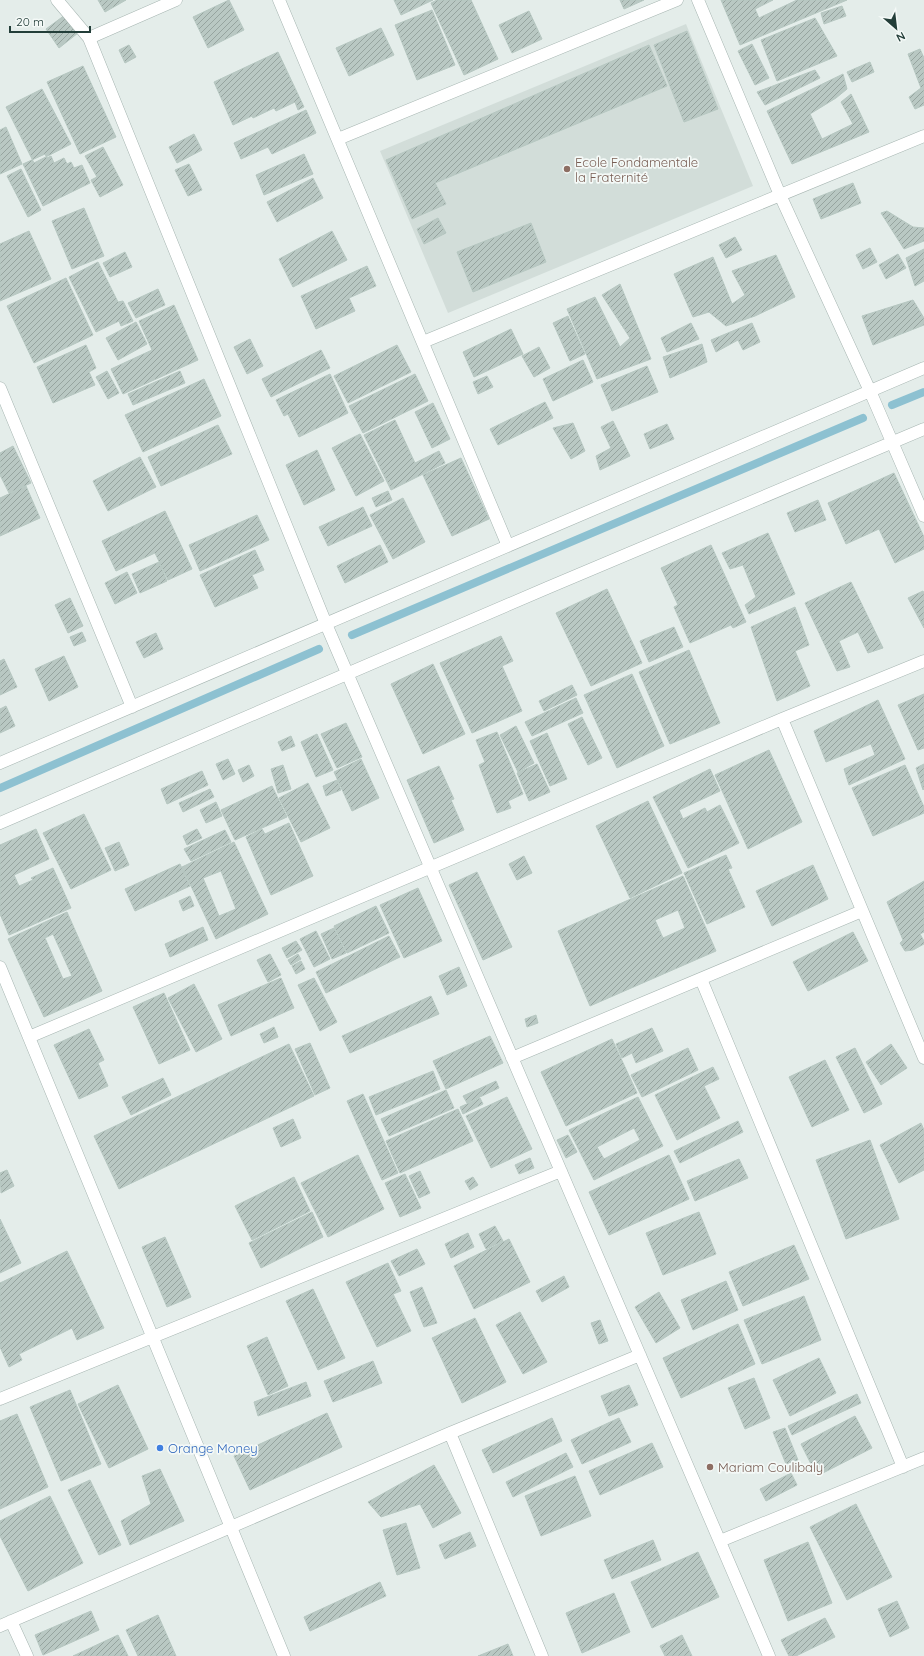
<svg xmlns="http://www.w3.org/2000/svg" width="924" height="1656" font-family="Quicksand,sans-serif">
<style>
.built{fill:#d2ddd9}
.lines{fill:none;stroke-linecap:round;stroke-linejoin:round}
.stream{stroke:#8dc1d1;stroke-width:8}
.building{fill:url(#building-hatch);stroke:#b6c7c1;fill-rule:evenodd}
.minor-casing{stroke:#a6b5b1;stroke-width:13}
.minor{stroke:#fff;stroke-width:12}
.education-dot{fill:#8d6e63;stroke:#f4f9f7;stroke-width:1.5}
.shop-dot{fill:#3f7fe0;stroke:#f4f9f7;stroke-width:1.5}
.labels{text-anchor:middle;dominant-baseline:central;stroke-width:3.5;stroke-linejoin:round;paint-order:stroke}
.education-label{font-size:13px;fill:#785e54;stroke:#f4f9f7;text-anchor:start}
.shop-label{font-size:13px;fill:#366cbe;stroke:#f4f9f7;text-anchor:start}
</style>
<defs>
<pattern id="building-hatch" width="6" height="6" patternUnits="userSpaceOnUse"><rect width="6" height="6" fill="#b9c8c3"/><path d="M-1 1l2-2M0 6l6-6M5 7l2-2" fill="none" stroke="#96a49f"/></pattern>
</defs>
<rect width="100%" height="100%" fill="#e4edea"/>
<path class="built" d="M686,24L753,186L448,313L380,151Z"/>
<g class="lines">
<path class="stream" d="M892,405L924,392
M352,635L863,418
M0,788L319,649"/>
</g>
<path class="building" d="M98,0H126L105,12Z
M229,0L244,30L208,48L193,17Z
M394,0H433L401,15Z
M437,0H471L498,59L464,75L431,3Z
M620,0H644L624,9Z
M721,0H773L755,9L759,18L797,0H847L740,45Z
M842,6L846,16L824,24L821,13Z
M432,10L455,65L417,80L395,25Z
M529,11L542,39L512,53L499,25Z
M65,15L78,33L59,48L46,29Z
M815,18L837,56L777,81L761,40Z
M381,28L394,55L349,76L336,48Z
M687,31L718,109L684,122L654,45Z
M752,44L769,78L755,85L738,51Z
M129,45L136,57L125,63L119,50Z
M649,45L667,86L435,183L446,204L412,219L386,160Z
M920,49L924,58V105L915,109L909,97L921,88L908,54Z
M278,52L304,107L298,110L295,102L276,111L274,108L253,118L252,116L233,125L214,82Z
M870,62L874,72L852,82L847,72Z
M83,66L116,137L80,154L47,82Z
M815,70L820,78L765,105L757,92Z
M843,74L847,89L836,98L810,114L822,139L853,124L841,102L851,94L869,132L792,164L767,111Z
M42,89L71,144L34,163L6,107Z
M306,110L316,133L272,154L268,147L241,159L234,143Z
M6,127L22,164L0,174V130Z
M194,134L202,150L177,163L169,147Z
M103,147L123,185L100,197L91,180L97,177L85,156Z
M45,154L47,158L51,156L54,163L64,158L67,164L71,162L74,168L82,165L90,183L43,206L23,164Z
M304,154L313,174L264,195L256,175Z
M189,164L202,190L188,196L175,170Z
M21,169L41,210L28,217L7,176Z
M313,178L323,198L277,222L267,202Z
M853,183L861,203L821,219L813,199Z
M84,208L104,256L72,269L52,221Z
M887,211L913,227L924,228V241L904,249L881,213Z
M438,218L446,233L424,244L417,229Z
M531,223L546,262L473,292L457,252Z
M29,231L51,279L0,301V244Z
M332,231L347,260L293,287L279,259Z
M735,237L742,250L726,258L719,245Z
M870,248L877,262L863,269L856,255Z
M924,249V281L915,286L906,258Z
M125,252L132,267L110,277L103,263Z
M898,254L906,268L886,279L879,265Z
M776,255L795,297L755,316L726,326L709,312L693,317L674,274L713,257L732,304L745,295L732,271Z
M98,262L118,302L123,301L133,321L121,326L119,321L96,332L69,277Z
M367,266L376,286L349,298L355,311L316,329L301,296Z
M66,278L93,335L34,363L7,306Z
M620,284L651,359L597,379L567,309L595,297L620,347L630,338L602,295Z
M158,289L165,305L136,318L128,303Z
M913,300L924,318V325L873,345L862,316Z
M174,305L198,360L123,394L111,369L152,350L139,321Z
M568,316L585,354L570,361L553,323Z
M136,322L147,344L118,360L106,338Z
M691,323L699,339L667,352L661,338Z
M752,323L760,342L743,350L738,340L716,352L711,340Z
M511,329L523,354L474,377L463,352Z
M250,339L263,366L247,374L234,347Z
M702,344L707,362L670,378L663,357Z
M86,345L96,368L89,372L95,385L53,403L37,367Z
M397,345L411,372L348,403L334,376Z
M539,347L550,368L534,377L522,356Z
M321,350L330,368L271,397L262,379Z
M583,360L593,382L553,401L543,379Z
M647,366L658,392L612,411L601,385Z
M107,371L119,393L108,399L96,377Z
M180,371L185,383L133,405L128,394Z
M330,374L348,413L299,437L288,414L284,416L276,400Z
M415,374L428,401L363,433L349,406Z
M487,376L493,387L478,394L473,382Z
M204,379L221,416L143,452L125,415Z
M545,402L553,418L498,445L490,429Z
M433,403L450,439L432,448L415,412Z
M395,420L415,463L439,451L445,463L391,490L364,435Z
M613,421L630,456L600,470L596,456L611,448L601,427Z
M573,423L585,451L571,459L553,428Z
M667,424L674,439L650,449L644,434Z
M218,425L232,454L161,486L148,457Z
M360,434L384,481L356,496L332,448Z
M13,446L31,483L9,493L0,475V453Z
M317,450L335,490L304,505L286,465Z
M140,457L156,487L108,511L93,481Z
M461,458L489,519L452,536L423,475Z
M894,473L924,537V549L895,563L879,529L846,544L828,503Z
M26,486L40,518L0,536V498Z
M388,491L392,500L376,507L372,498Z
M403,498L425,542L393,559L370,515Z
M818,500L826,520L795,532L787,513Z
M363,507L372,526L328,546L319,527Z
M165,511L192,569L168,580L155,553L116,571L102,541Z
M257,515L269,540L200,571L189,545Z
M768,533L795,594L749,614L745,605L756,597L743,565L730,569L722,553Z
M380,545L388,562L345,583L337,566Z
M711,545L746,622L733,628L731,625L690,643L674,607L678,605L661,568Z
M255,550L264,570L252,575L258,588L215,607L200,575Z
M159,562L167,581L140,593L132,574Z
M127,572L137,593L115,604L105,583Z
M851,582L883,648L868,653L858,632L839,641L850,667L837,671L805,603Z
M607,589L642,663L591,686L556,613Z
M923,591L924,593V628L908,598Z
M70,598L83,626L68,633L55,605Z
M795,607L809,645L795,651L810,686L777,701L751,627Z
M674,627L683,647L649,662L640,641Z
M82,632L86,641L74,646L70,637Z
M156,633L163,649L144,658L136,642Z
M501,636L513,661L502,666L522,711L472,733L440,663Z
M689,650L720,723L670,744L639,672Z
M64,656L78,687L49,701L35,669Z
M4,659L17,687L0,695V661Z
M433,664L465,734L423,754L391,684Z
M632,674L664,746L617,768L584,695Z
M572,685L577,695L544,711L539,701Z
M924,694V748L918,750L898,705Z
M576,698L583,713L532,736L525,722Z
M878,700L905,759L849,785L844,769L875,755L871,744L826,762L814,731Z
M6,706L15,726L0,733V709Z
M582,717L602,758L588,765L568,724Z
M346,723L362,757L337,768L321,734Z
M516,726L534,763L518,772L500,735Z
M497,732L523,794L508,801L511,808L497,813L479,765L485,762L476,740Z
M547,733L567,779L550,786L530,741Z
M317,734L333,770L316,777L301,742Z
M291,736L295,746L282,751L278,742Z
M769,750L802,822L748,849L715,775Z
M228,759L235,774L223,780L216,764Z
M361,759L379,798L352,811L334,772Z
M537,764L550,792L529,801L517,773Z
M924,764V789L923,790L916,768Z
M249,765L254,776L243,782L238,770Z
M283,765L291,789L278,793L271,769Z
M905,765L924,807V813L873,836L852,788Z
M439,766L454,799L451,800L464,830L434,843L407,780Z
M710,769L720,791L679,810L683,819L705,808L707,812L720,805L739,843L688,868L653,797Z
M202,771L208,785L167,804L161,789Z
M337,780L341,790L326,796L323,786Z
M308,783L330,828L301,842L279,798Z
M272,786L287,817L235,840L221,810Z
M210,789L214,797L183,812L179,803Z
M648,801L682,873L630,898L596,826Z
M216,802L222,816L206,823L200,810Z
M84,814L111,870L71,889L43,833Z
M289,823L313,876L271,895L246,837L262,829L265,834Z
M36,829L49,859L14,875L19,886L33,880L31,878L53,868L71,908L9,935L0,914V845Z
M197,829L202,838L187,845L183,836Z
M225,830L231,842L191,861L184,849Z
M119,842L129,865L115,871L105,848Z
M234,842L268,914L216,939L182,867ZM221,871L236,909L219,916L203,878Z
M726,855L732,868L728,869L745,907L707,924L684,873Z
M524,856L532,873L517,880L509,864Z
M180,864L190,886L135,911L125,889Z
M813,865L828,899L772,926L756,891Z
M477,872L512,947L483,960L449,885Z
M683,876L716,951L590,1006L558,931ZM678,910L685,928L663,938L655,920Z
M924,881V932L920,934L924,941V944L913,950L905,951L900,943L903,940L887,902Z
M418,888L442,941L404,958L380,905Z
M190,896L194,906L183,911L179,901Z
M376,906L389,933L347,953L334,926Z
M67,912L102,991L44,1017L8,939ZM53,934L72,976L63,979L45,938Z
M203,927L208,940L170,957L165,944Z
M334,928L346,953L332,959L321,934Z
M316,931L330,959L314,967L300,939Z
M853,932L868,961L808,991L793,962Z
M389,936L400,957L326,993L316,972Z
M296,941L302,950L287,958L282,948Z
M270,954L281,975L268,982L257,960Z
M298,954L301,959L291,965L288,960Z
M301,961L305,969L296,974L292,966Z
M459,967L467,986L447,995L439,976Z
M281,978L294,1008L231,1036L218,1005Z
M314,978L337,1022L320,1031L298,985Z
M194,984L222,1039L196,1052L168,998Z
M164,993L190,1050L159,1064L133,1007Z
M431,996L439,1014L350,1053L342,1036Z
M536,1015L538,1023L527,1027L525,1019Z
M274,1027L278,1037L264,1043L260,1034Z
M652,1028L663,1051L636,1063L632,1053L622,1058L616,1044Z
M89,1029L104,1060L98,1063L108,1086L79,1099L54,1045Z
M490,1036L503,1063L446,1089L433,1061Z
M612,1039L637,1093L566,1126L541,1072Z
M310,1043L330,1088L315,1095L295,1049Z
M289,1044L314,1096L119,1189L94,1136Z
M891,1044L907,1068L881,1085L866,1062Z
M688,1048L698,1070L642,1097L631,1075Z
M855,1048L882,1104L864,1113L836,1057Z
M825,1060L849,1110L812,1127L789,1077Z
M713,1067L719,1079L704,1086L720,1118L677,1140L655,1095Z
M433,1071L440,1089L376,1115L369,1097Z
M163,1078L171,1095L131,1115L122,1097Z
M496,1081L499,1088L467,1103L463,1096Z
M446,1090L454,1108L389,1136L381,1119Z
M363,1094L398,1173L382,1180L347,1101Z
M507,1097L532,1149L491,1168L466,1116Z
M638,1097L663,1146L594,1180L569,1130ZM634,1128L640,1140L604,1159L597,1147Z
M480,1098L483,1104L463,1114L460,1107Z
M458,1109L473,1141L400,1173L386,1141Z
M293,1119L301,1138L281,1147L273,1128Z
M738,1121L743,1132L680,1163L674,1151Z
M921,1123L924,1130V1170L899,1183L880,1145Z
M568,1135L577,1152L566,1158L557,1140Z
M870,1140L899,1219L846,1239L816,1160Z
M358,1155L384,1209L328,1237L301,1183Z
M669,1155L689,1199L609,1235L589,1192Z
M530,1158L534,1168L519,1174L515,1165Z
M739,1159L748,1178L695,1201L687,1181Z
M7,1170L14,1186L1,1193L0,1173Z
M420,1171L430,1193L419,1198L409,1176Z
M405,1174L421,1208L400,1217L385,1183Z
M294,1177L310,1211L252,1240L235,1206Z
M473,1177L478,1185L470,1190L465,1181Z
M312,1212L323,1237L261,1268L249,1243Z
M699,1212L716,1254L663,1275L646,1233Z
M0,1219L21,1263L0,1273Z
M495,1226L503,1241L486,1249L479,1234Z
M468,1233L474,1247L451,1258L445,1244Z
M165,1237L191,1297L167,1307L142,1247Z
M509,1239L530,1282L474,1309L454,1266Z
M794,1245L809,1279L743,1306L729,1272Z
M417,1249L425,1264L399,1276L391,1261Z
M67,1251L104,1328L77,1340L72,1328L19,1354L22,1360L9,1367L0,1347V1283Z
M388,1263L401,1291L393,1294L411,1331L377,1347L346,1282Z
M564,1276L569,1287L542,1302L536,1291Z
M726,1281L738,1310L693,1330L681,1300Z
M422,1287L437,1323L424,1327L410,1292Z
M313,1289L345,1358L318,1370L286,1301Z
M659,1292L680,1328L656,1343L635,1307Z
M804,1296L821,1340L762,1364L744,1320Z
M520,1312L547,1362L523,1374L496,1325Z
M475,1318L506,1382L462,1403L432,1338Z
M600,1320L608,1341L599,1344L591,1323Z
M738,1324L755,1364L681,1398L663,1358Z
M267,1337L288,1386L268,1395L247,1346Z
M819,1358L836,1393L790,1416L773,1380Z
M373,1361L382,1383L333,1402L324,1381Z
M754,1378L770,1418L745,1429L728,1388Z
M306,1382L311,1396L258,1416L254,1402Z
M118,1385L148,1449L109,1468L78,1404Z
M629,1385L638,1405L609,1416L601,1396Z
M70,1390L101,1464L61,1481L30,1407Z
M857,1394L861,1403L792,1435L788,1426Z
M327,1413L342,1447L250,1490L234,1456Z
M17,1414L48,1487L0,1509V1421Z
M855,1416L872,1448L817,1476L801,1444Z
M552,1418L562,1441L493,1473L482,1450Z
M619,1418L631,1442L582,1464L571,1440Z
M785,1428L798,1460L786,1464L773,1432Z
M652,1443L663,1467L600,1495L589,1471Z
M566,1453L573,1467L513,1497L506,1482Z
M434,1465L461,1513L433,1528L420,1504L381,1517L368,1502Z
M160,1469L184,1521L130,1545L121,1521L151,1504L142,1476Z
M791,1473L797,1485L766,1501L760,1489Z
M575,1476L591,1516L541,1536L525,1496Z
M90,1480L121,1545L99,1555L68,1490Z
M50,1496L83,1563L28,1591L0,1536V1521Z
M856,1504L892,1577L847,1600L810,1527Z
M406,1523L420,1568L397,1575L383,1530Z
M470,1532L476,1546L445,1559L439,1545Z
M653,1540L661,1560L612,1579L604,1560Z
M808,1542L832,1603L788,1621L764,1560Z
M698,1552L719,1597L652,1628L631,1582Z
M380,1582L386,1596L310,1631L304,1617Z
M614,1593L630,1632L582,1653L566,1613Z
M897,1601L909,1628L890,1637L878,1609Z
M91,1611L99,1630L43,1655L35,1635Z
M158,1615L176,1656H138L126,1630Z
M825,1618L835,1637L796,1656H789L781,1640Z
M118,1635L128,1656H73Z
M682,1635L692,1656H665L660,1646Z
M508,1644L513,1656H478Z"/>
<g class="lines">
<g class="minor-casing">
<path id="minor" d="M57,0L89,38L326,624L769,1656
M279,0L508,546
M698,0L780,195L870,391L924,516
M89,38L176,0
M338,139L677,0
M423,342L924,136
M0,388L132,707
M782,719L924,1058
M0,763L924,368
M0,823L547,588L924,429
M0,967L284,1656
M701,979L903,1467
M29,1037L782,719L924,661
M512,1058L862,911
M0,1399L561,1171
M450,1433L542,1656
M720,1541L924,1458
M11,1621L27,1656
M0,1626L450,1433L640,1355"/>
</g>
<use href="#minor" class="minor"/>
</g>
<g class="education-dot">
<circle cx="567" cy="169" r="4"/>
<circle cx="710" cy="1467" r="4"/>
</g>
<circle class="shop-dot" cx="160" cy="1448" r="4"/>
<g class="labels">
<g class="education-label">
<text x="575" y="162">Ecole Fondamentale<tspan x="575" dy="15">la Fraternité</tspan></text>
<text x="718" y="1467">Mariam Coulibaly</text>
</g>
<g class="shop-label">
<text x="168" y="1448">Orange Money</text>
</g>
</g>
<g transform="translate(896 28) rotate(152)" stroke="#f4f9f7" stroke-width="3" paint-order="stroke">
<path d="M0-3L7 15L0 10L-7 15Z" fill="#233e39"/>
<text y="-6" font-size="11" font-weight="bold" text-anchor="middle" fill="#233e39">N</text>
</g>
<path d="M10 26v6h80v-6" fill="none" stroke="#233e39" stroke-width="2"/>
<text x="16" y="26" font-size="12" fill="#233e39" stroke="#f4f9f7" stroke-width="3" paint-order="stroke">20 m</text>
</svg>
